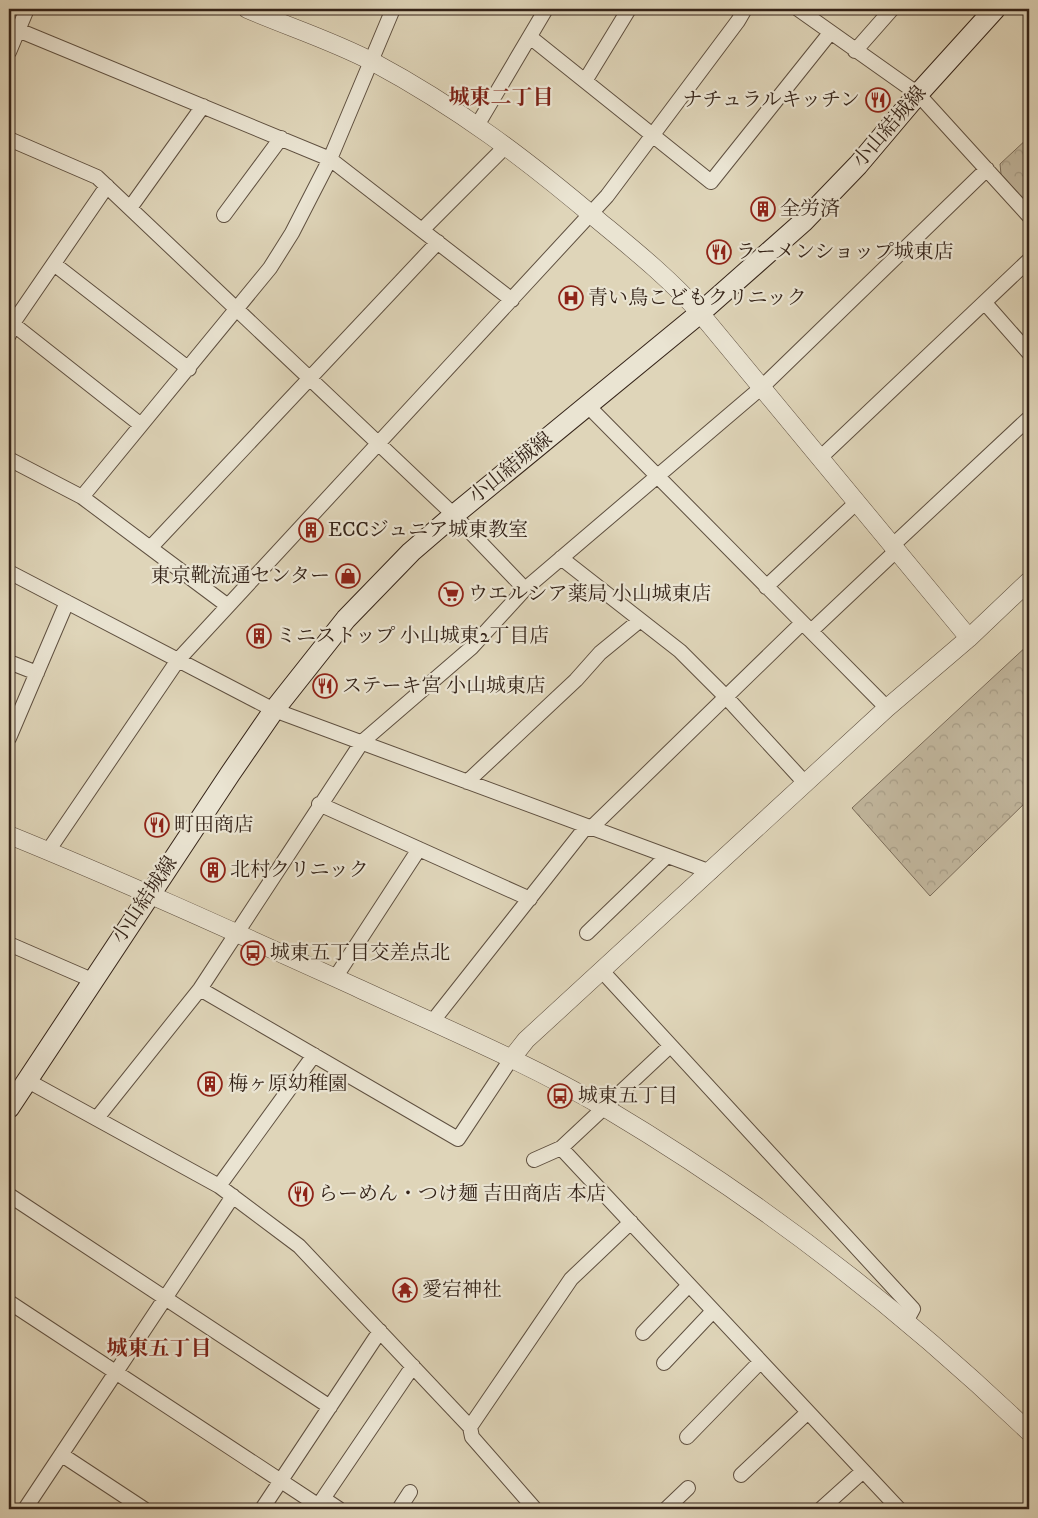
<svg xmlns="http://www.w3.org/2000/svg" width="1038" height="1518" font-family="'IM FELL DW Pica','Noto Serif JP',serif">
<style>
.park{fill:url(#park-crowns);stroke:#7b6d5b}
.lines{fill:none;stroke-linecap:round;stroke-linejoin:round}
.minor-casing{stroke:#5f5040;stroke-width:16}
.tertiary-casing{stroke:#5f5040;stroke-width:19}
.secondary-casing{stroke:#342318;stroke-width:22}
.minor{stroke:#eae4d2;stroke-width:14}
.tertiary{stroke:#eae4d2;stroke-width:18}
.secondary{stroke:#eae4d2;stroke-width:20}
.labels{text-anchor:middle;dominant-baseline:central;stroke-width:4.5;stroke-linejoin:round;paint-order:stroke}
.poi-label{font-size:20px;fill:#342318;stroke:#eae4d2;text-anchor:start}
.street-label{font-size:20px;fill:#342318;stroke:#eae4d2}
.neighbourhood-label{font-size:21px;font-weight:bold;fill:#7a1f14;stroke:#eae4d2}
</style>
<defs>
<pattern id="park-crowns" width="20" height="18" patternUnits="userSpaceOnUse" patternTransform="scale(1.25)"><rect width="20" height="18" fill="#c2b79e"/><path d="M2 6a3 3 0 1 1 6 0M12 15a3 3 0 1 1 6 0" fill="none" stroke="#a79d87"/></pattern>
</defs>
<rect width="100%" height="100%" fill="#dfd5b9"/>
<filter id="stains"><feTurbulence type="fractalNoise" baseFrequency=".004" numOctaves="4"/><feColorMatrix values="0 0 0 0 .2 0 0 0 0 .09 0 0 0 0 .02 0 0 0 .5 -.17"/></filter>
<radialGradient id="worn" r=".72"><stop offset=".6" stop-color="#630" stop-opacity="0"/><stop offset="1" stop-color="#630" stop-opacity=".3"/></radialGradient>
<path class="park" d="M1029,137V205L1001,174L1000,164Z
M1029,644V799L930,896L852,808Z"/>
<g class="lines">
<g class="minor-casing">
<path id="minor" d="M798,9L918,94L1029,216
M18,30L330,159L512,300
M530,37L711,182L830,33
M855,51L892,9
M9,52L27,9
M585,81L629,9
M478,124L546,9
M9,139L97,177L454,515L525,589
M130,208L203,106
M224,215L281,138
M422,230L506,146
M54,264L189,369
M985,303L1029,353
M9,321L141,425
M9,335L13,323L107,186
M587,405L887,708
M820,458L1029,260
M9,459L82,497L228,606
M82,497L270,268L292,233L330,159L393,9
M893,545L1029,418
M151,547L438,242
M561,558L680,651L727,698L806,784
M9,572L274,710L711,872
M766,587L857,502
M811,631L897,550
M9,662L37,673
M9,738L67,602
M467,782L576,680L600,653L639,621
M319,804L530,899
M590,829L802,623
M48,851L178,660L607,196L738,21L745,9
M587,933L667,856
M9,944L92,980
M602,971L913,1309L907,1320
M335,978L419,849
M200,989L458,1139L511,1059
M432,1022L586,827
M670,1046L561,1148L899,1509
M28,1081L219,1186L299,1246L470,1427L472,1437L535,1509
M97,1118L200,989L362,742L471,648L525,589L762,387L987,169
M534,1160L561,1148
M219,1186L314,1055
M9,1195L330,1407
M9,1302L319,1506
M643,1333L689,1285
M664,1363L713,1311
M470,1427L571,1279L631,1222
M687,1437L760,1362
M62,1455L144,1509
M741,1475L807,1413
M324,1499L339,1509
M25,1509L233,1196
M262,1509L380,1331
M316,1509L413,1366
M399,1509L410,1492
M666,1509L688,1488
M821,1509L862,1472"/>
</g>
<g class="tertiary-casing">
<path id="tertiary" d="M247,9C289,27 333,41 373,62C457,107 526,159 599,221C634,250 669,278 700,313L969,638
M9,835C127,883 243,936 360,989C442,1027 528,1063 607,1109C760,1200 901,1309 1029,1432
M511,1059L526,1040L887,708L969,638L1029,581"/>
</g>
<g class="secondary-casing">
<path id="secondary" d="M9,1108L230,774L274,710L346,619L411,552L454,515L700,313L803,222L858,165L918,94L995,9"/>
</g>
<use href="#minor" class="minor"/>
<use href="#tertiary" class="tertiary"/>
<use href="#secondary" class="secondary"/>
</g>
<defs>
<g id="restaurant-ring" transform="scale(1.25)"><circle r="9.5" fill="#eae4d2" stroke="#8f2418" stroke-width="1.5"/><path d="M-5-6h1v4h1v-4h1v4h1v-4h1v5L-1.5 .5V6h-2V.5L-5-1ZM5-6V6H3V1.5H1.5Q1.5-4 5-6Z" fill="#8f2418"/></g>
<g id="building-ring" transform="scale(1.25)"><circle r="9.5" fill="#eae4d2" stroke="#8f2418" stroke-width="1.5"/><path d="M-4-6H4V6H1V3H-1V6H-4ZM-2.5-4.3h1.7v1.8h-1.7ZM.8-4.3h1.7v1.8H.8ZM-2.5-1h1.7V.8h-1.7ZM.8-1h1.7V.8H.8Z" fill="#8f2418"/></g>
<g id="hospital-ring" transform="scale(1.25)"><circle r="9.5" fill="#eae4d2" stroke="#8f2418" stroke-width="1.5"/><path d="M-5-5h3v3.5h4V-5h3V5h-3V1.5h-4V5h-3Z" fill="#8f2418"/></g>
<g id="shop-ring" transform="scale(1.25)"><circle r="9.5" fill="#eae4d2" stroke="#8f2418" stroke-width="1.5"/><path d="M-5-2.5h2.3a2.7 3.5 0 0 1 5.4 0H5L5.5 6h-11ZM-1.5-2.5h3a1.5 2.3 0 0 0-3 0Z" fill="#8f2418"/></g>
<g id="supermarket-ring" transform="scale(1.25)"><circle r="9.5" fill="#eae4d2" stroke="#8f2418" stroke-width="1.5"/><path d="M-6-5.5h2.5l.6 2H6L4.5 2H-2.5L-4.4-4H-6ZM-1.5 3.2a1.3 1.3 0 1 0 .1 0ZM3 3.2a1.3 1.3 0 1 0 .1 0Z" fill="#8f2418"/></g>
<g id="bus-ring" transform="scale(1.25)"><circle r="9.5" fill="#eae4d2" stroke="#8f2418" stroke-width="1.5"/><path d="M-5-6H5V4H4V6H2V4H-2V6H-4V4H-5ZM-3.5-4V0h7V-4ZM-3.5 1.2v1.5H-2V1.2ZM2 1.2v1.5H3.5V1.2Z" fill="#8f2418"/></g>
<g id="temple-ring" transform="scale(1.25)"><circle r="9.5" fill="#eae4d2" stroke="#8f2418" stroke-width="1.5"/><path d="M0-6L5-2H3V0L6.5 2.5H4V6H1.5V3h-3V6H-4V2.5H-6.5L-3 0V-2H-5Z" fill="#8f2418"/></g>
</defs>
<g fill-rule="evenodd">
<use href="#restaurant-ring" x="878" y="100"/>
<use href="#building-ring" x="763" y="209"/>
<use href="#restaurant-ring" x="719" y="252"/>
<use href="#hospital-ring" x="571" y="298"/>
<use href="#building-ring" x="311" y="530"/>
<use href="#shop-ring" x="348" y="576"/>
<use href="#supermarket-ring" x="451" y="594"/>
<use href="#building-ring" x="259" y="636"/>
<use href="#restaurant-ring" x="325" y="686"/>
<use href="#restaurant-ring" x="157" y="825"/>
<use href="#building-ring" x="213" y="870"/>
<use href="#bus-ring" x="253" y="953"/>
<use href="#building-ring" x="210" y="1084"/>
<use href="#bus-ring" x="560" y="1096"/>
<use href="#restaurant-ring" x="301" y="1194"/>
<use href="#temple-ring" x="405" y="1290"/>
</g>
<g class="labels">
<g class="poi-label">
<text x="860" y="100" text-anchor="end">ナチュラルキッチン</text>
<text x="780" y="209">全労済</text>
<text x="736" y="252">ラーメンショップ城東店</text>
<text x="588" y="298">青い鳥こどもクリニック</text>
<text x="328" y="530">ECCジュニア城東教室</text>
<text x="330" y="576" text-anchor="end">東京靴流通センター</text>
<text x="468" y="594">ウエルシア薬局 小山城東店</text>
<text x="276" y="636">ミニストップ 小山城東2丁目店</text>
<text x="342" y="686">ステーキ宮 小山城東店</text>
<text x="174" y="825">町田商店</text>
<text x="230" y="870">北村クリニック</text>
<text x="270" y="953">城東五丁目交差点北</text>
<text x="228" y="1084">梅ヶ原幼稚園</text>
<text x="578" y="1096">城東五丁目</text>
<text x="318" y="1194">らーめん・つけ麺 吉田商店 本店</text>
<text x="422" y="1290">愛宕神社</text>
</g>
<g class="street-label">
<text transform="translate(890 127) rotate(-49)">小山結城線</text>
<text transform="translate(511 468) rotate(-39)">小山結城線</text>
<text transform="translate(145 900) rotate(-56)">小山結城線</text>
</g>
<g class="neighbourhood-label">
<text x="501" y="98">城東二丁目</text>
<text x="159" y="1349">城東五丁目</text>
</g>
</g>
<rect width="1038" height="1518" fill="none" stroke="#dfd5b9" stroke-width="30"/>
<rect x="10" y="10" width="1018" height="1498" fill="none" stroke="#342318" stroke-width="2.5"/>
<rect x="15" y="15" width="1008" height="1488" fill="none" stroke="#342318"/>
<rect width="100%" height="100%" filter="url(#stains)"/>
<rect width="100%" height="100%" fill="url(#worn)"/>
</svg>
